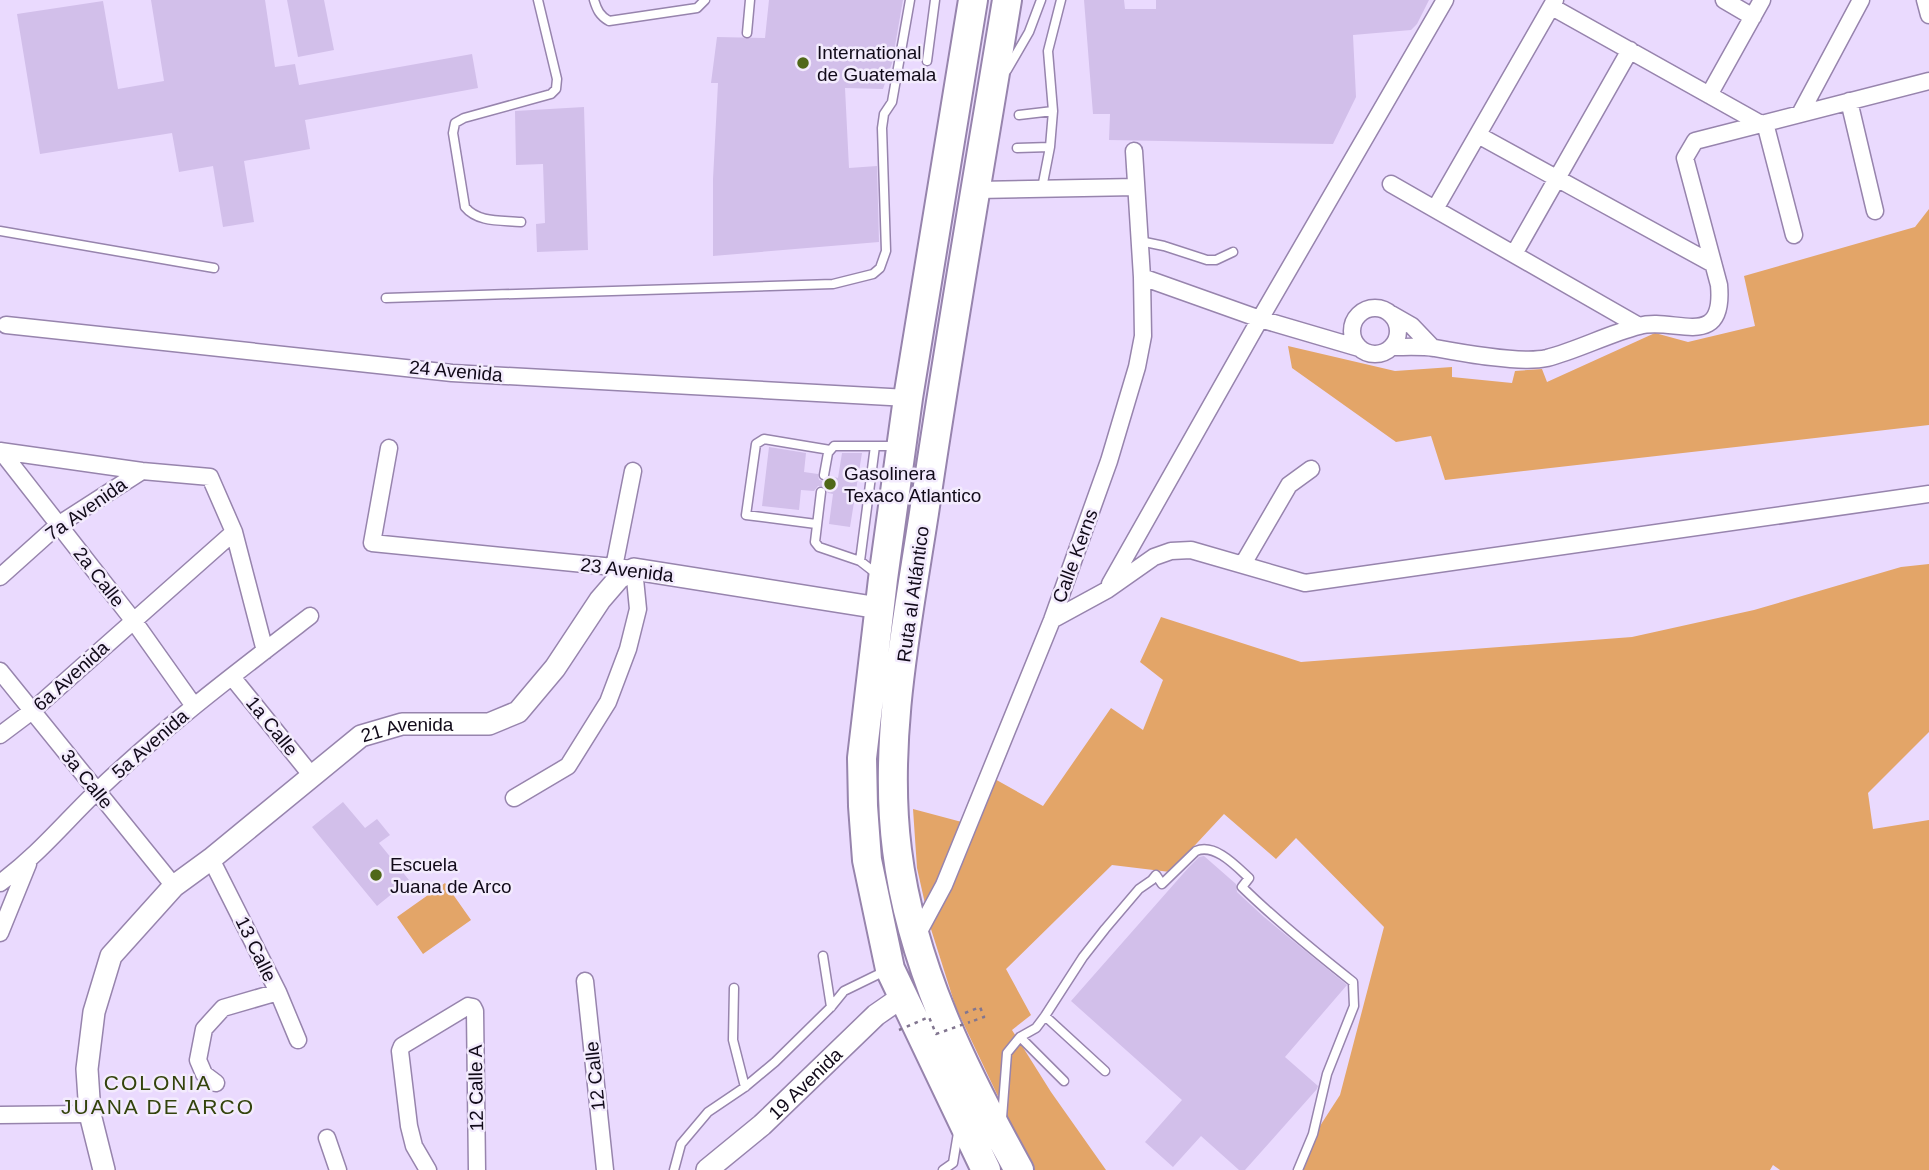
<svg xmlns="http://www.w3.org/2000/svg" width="1929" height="1170" font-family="Arial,sans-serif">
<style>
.green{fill:#e3a568}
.building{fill:#d2bfea}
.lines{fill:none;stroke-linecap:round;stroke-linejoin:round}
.service-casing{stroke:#9784ad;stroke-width:11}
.minor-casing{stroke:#9784ad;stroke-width:19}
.tertiary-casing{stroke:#9784ad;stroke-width:24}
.trunk-casing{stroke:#9784ad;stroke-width:32}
.path{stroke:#827690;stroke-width:2.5;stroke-dasharray:3.5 5;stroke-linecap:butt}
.service{stroke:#fff;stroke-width:8}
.minor{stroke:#fff;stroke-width:16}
.tertiary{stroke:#fff;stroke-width:21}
.trunk{stroke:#fff;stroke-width:28}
.path-bridge{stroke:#827690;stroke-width:2.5;stroke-dasharray:3.5 5;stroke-linecap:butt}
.poi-dot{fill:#506819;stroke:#f3ebfd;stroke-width:2.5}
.labels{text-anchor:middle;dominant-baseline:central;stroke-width:5;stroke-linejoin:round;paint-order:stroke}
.poi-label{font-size:19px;fill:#110a19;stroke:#f3ebfd;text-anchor:start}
.street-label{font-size:19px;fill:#110a19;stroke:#f3ebfd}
.neighbourhood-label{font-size:21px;letter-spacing:2px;fill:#33430c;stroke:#f3ebfd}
</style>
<rect width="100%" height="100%" fill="#eadafe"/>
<path class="green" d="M1929,209V425L1445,480L1431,436L1396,442L1292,368L1288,346L1395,371L1452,367V377L1512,383L1515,371L1542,369L1547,382L1655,333L1688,342L1755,326L1744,276L1915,227Z
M1929,564V732L1868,793L1873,829L1929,820V1170H1780L1773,1165L1770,1170H1300L1307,1146L1340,1095L1384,927L1296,838L1276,859L1224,814L1170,872L1112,865L1006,969L1031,1015L1012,1030L1051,1092L1106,1170H1033L956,1008L930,926L917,868L913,809L973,825L993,778L1043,806L1111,708L1143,730L1163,680L1140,662L1161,617L1301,662L1632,637L1754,610L1901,567Z
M445,883L471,920L423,954L397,917Z"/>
<path class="building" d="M151,0H265L275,67L295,64L299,85L472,54L478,88L305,120L310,149L244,161L254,222L223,227L213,166L179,172L172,133L40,154L17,14L103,1L118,89L164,81Z
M287,0H324L334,50L298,57Z
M769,0H903L892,63L883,89L845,88L849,168L877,166L879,242L713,256V179L718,83H711L717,37L765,38Z
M1084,0H1124L1125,9H1156V0H1429L1417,24L1411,30L1353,35L1356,97L1333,144L1109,140L1110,114H1093Z
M584,107L588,250L537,252L536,224L545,223L543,164L516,165L515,111Z
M769,447L806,453L804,472L818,474L819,480L824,481L830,476L838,478L842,453H862L850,527L829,524L833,494L828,493L822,486H818L814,491L801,490L799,510L762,506Z
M343,802L365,828L377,819L390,835L379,843L409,880L377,906L312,827Z
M1204,856L1236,884L1237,892L1264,917L1347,985L1285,1057L1318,1086L1317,1089L1245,1170H1239L1201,1136L1173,1167L1145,1142L1182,1100L1071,1001L1189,867L1199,857Z"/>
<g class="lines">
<g class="service-casing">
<path id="service" d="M594,0C597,10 600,16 609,21L697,8L705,0
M747,33L750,0
M927,61L935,0
M1007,70L1029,32L1041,0
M1019,115L1053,111
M1017,148L1050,147
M1042,188L1050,147L1053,111L1048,51L1061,0
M521,222C502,220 478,223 465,207L453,133L455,123L464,118L551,94L556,89L557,79L538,0
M0,231L214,268
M1140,241L1164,246L1207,260H1216L1233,252
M386,298L833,284L873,274L880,268L886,251L882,128L884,114L892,102L910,0
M824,475L828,453L834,446H895
M821,492L815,542L819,547L860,561L878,575
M816,524L746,515L756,444L764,439L830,450
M860,561L875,446
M823,956L831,1007
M734,988L733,1040L745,1087
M1045,1016L1105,1071
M1020,1037L1064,1081
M1002,1118L1007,1053L1020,1037L1036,1028L1045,1016L1083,957L1105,929L1139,889L1152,880L1156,875L1162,884L1196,851C1215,843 1236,866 1249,878L1242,887C1277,921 1315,952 1353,982L1354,1006L1327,1074L1313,1134L1298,1170
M674,1170L681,1144L708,1112L745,1087L775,1062L831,1007L844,991L885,971
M943,1170L953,1163L958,1133"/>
</g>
<g class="minor-casing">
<path id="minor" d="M1724,0L1753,17
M1925,0L1929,15
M1552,7L1761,124
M1709,95L1762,0
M1849,101L1875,211
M1800,114L1861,0
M1765,123L1794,235
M1478,135L1713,264
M1391,184L1639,326
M977,190L1136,187
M1435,209L1555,0
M1514,254L1630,50
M1142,277L1260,319L1359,348
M1352 331a23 23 0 1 1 46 0a23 23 0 1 1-46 0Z
M1391,314L1412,326L1433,348
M6,325L452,373L908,398
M1392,347C1406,347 1421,346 1435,348C1462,353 1521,364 1547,358C1578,350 1608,334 1639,326C1674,316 1725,352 1719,285L1685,158L1695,141L1929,81
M389,448L372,543L634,569L638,609L628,649L608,702L568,766L514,798
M0,451L142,471L210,477L234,532L265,651
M1,451L133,620L194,706
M1243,564L1289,485L1311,469
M614,567L633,471
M0,577L58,525L142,471
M1110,584L1260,319L1445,0
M1052,620L1107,590L1154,557L1171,551L1191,550L1305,583L1929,494
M0,671L174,886
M232,677L312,776
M0,735L32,711L234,532
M211,859L278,992L298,1040
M0,883C38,855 63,824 96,792C163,728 237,672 310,616
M0,933L28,864
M916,937L944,885L1052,620L1109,461L1137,367L1143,336L1142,277L1134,151
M585,981L605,1170
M216,1083L204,1074L198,1060L204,1029L223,1008L278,992
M0,1115L90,1114
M327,1138L338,1170
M428,1170L414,1146L409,1126L400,1051L402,1046L468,1006L473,1007L475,1011L477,1170"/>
</g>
<g class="tertiary-casing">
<g id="tertiary">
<path id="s1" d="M104,1170L90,1114L87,1069L94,1012L111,956L174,886L211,859L361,736L402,724H489L518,712L555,668L600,600L619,578L634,569L879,608"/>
<path id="s2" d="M707,1170L762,1125L876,1015L902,997"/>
</g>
</g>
<g class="trunk-casing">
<path id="trunk" d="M973,0L908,398L883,579L862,758L863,806L867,860L890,969L986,1170
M1007,0C979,171 949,342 924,513C907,623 883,740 897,850C911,964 964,1071 1019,1170"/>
</g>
<path class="path" d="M965,1013L980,1007L984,1017L970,1022"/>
<use href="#service" class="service"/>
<use href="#minor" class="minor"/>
<use href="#tertiary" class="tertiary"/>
<use href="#trunk" class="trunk"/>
<path class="path-bridge" d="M899,1030L929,1017L936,1034L970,1022"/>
</g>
<g class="poi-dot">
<circle cx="803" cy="63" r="7"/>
<circle cx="830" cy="484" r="7"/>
<circle cx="376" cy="875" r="7"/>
</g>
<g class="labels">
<g class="poi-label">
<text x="817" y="52">International<tspan x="817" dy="22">de Guatemala</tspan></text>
<text x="844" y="473">Gasolinera<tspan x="844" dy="22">Texaco Atlantico</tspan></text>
<text x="390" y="864">Escuela<tspan x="390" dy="22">Juana de Arco</tspan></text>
</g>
<g class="street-label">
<text transform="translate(456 371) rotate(5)">24 Avenida</text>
<text transform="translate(86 509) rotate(-35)">7a Avenida</text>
<text transform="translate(1075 556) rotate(-70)">Calle Kerns</text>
<text transform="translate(627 570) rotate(7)">23 Avenida</text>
<text transform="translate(99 577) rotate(52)">2a Calle</text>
<text transform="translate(913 594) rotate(-82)">Ruta al Atlántico</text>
<text transform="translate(71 676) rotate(-42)">6a Avenida</text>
<text transform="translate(272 726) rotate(51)">1a Calle</text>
<text stroke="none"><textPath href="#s1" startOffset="600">21 Avenida</textPath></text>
<text transform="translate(150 744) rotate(-41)">5a Avenida</text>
<text transform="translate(87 779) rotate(51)">3a Calle</text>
<text transform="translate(256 949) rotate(64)">13 Calle</text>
<text transform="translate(595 1076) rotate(-96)">12 Calle</text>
<text stroke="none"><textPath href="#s2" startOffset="131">19 Avenida</textPath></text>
<text transform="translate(476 1088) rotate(-91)">12 Calle A</text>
</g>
<g class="neighbourhood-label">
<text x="158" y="1082">COLONIA<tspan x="158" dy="24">JUANA DE ARCO</tspan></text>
</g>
</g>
</svg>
